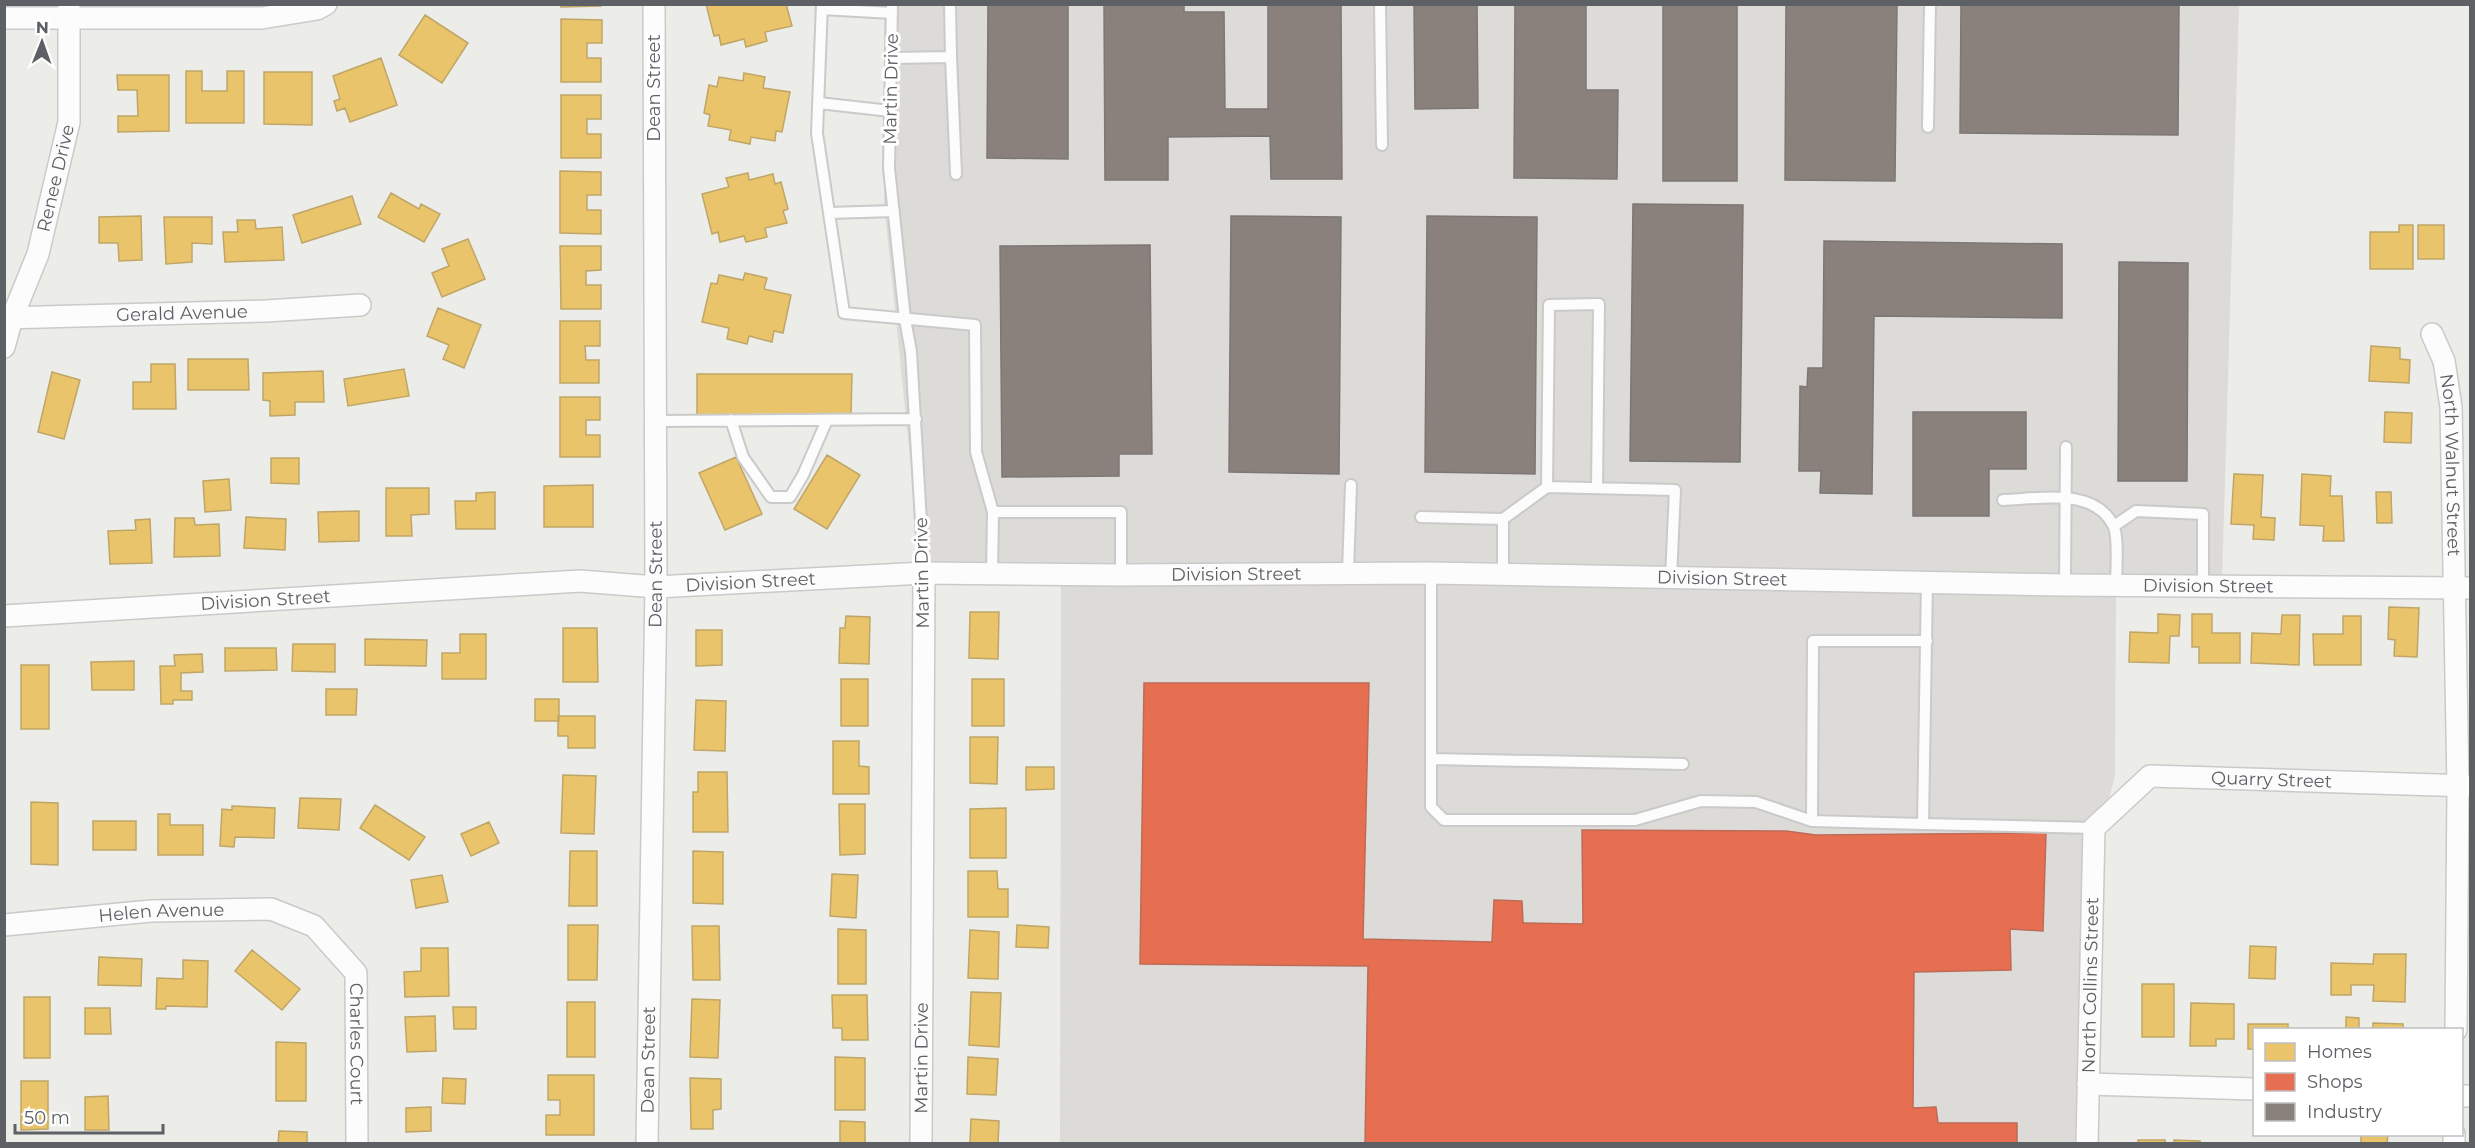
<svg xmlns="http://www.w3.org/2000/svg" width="2475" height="1148" font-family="Montserrat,sans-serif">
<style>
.industrial{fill:#dcdbd8}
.homes{fill:#e9c46a;stroke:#bfa668;stroke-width:1.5}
.shops{fill:#e76f51;stroke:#be6a57;stroke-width:1.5}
.industry{fill:#8a817c;stroke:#7c7775;stroke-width:1.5}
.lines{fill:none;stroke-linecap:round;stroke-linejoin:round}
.lane-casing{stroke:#c9cac9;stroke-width:14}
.street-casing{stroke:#c9cac9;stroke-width:24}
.lane{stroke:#fcfcfc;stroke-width:10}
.street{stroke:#fcfcfc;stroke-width:21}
.labels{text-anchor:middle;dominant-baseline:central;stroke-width:6;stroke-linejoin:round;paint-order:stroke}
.street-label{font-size:18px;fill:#5d6064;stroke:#fff}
</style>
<rect width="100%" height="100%" fill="#ecece8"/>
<path class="industrial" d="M884,5H2239L2222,581L2116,593L2115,775L2101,831L2075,1143H1060L1061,577L922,576L884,202Z"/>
<path class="homes" d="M561,4H601V6L561,7Z
M706,4H786L792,26L765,32L767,41L746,47L744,39L721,45L719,35L714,36Z
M425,15L468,43L442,83L399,55Z
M561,19L602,20V43H587V58H601V82H561Z
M381,58L397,105L350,122L345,108L337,111L334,101L340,99L333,76Z
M186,71H202V91H227V71H244V123H186Z
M264,72H312V125L264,124Z
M744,73L765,77L763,88L790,92L782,132L776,131L775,141L751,137L750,144L729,140L731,130L708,126L710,115L704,113L709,85L717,87L719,77L743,81Z
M117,75H169V131L118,132V116H138L137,90H118Z
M561,95H601V119H587V134H601V158H561Z
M560,171L601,172V195H587V210H601V234L560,233Z
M748,173L749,180L773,174L775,184L781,182L788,209L783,211L787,223L765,228L767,237L746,242L744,236L720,242L718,232L712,234L702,194L729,187L726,178Z
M391,193L419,209L421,204L440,214L424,242L378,217Z
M352,196L361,224L302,243L293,215Z
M141,216L142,260L119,261L118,243H99V217Z
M164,217H212V244L192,243V262L166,264Z
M237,220H255L256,229L282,227L284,260L225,262L223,232H238Z
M2399,225H2413V269H2370V232H2399Z
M2418,225H2444V259H2418Z
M468,239L485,279L442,297L432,273L449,266L442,249Z
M560,246H601V270L586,271V285H601V309H561Z
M745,273L767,278L764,289L791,295L783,333L774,331L772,342L749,336L747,344L727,339L729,328L702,322L711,283L717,284L719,275L743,280Z
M438,308L481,325L464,368L443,359L449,345L427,336Z
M560,321H600V346H585L586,360H599V383H560Z
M2371,346L2400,348V359L2410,360L2409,383L2369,381Z
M188,359H248L249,390H188Z
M151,364H175L176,409H133V382H151Z
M404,369L409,396L348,406L344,379Z
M323,371L324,402H295V415L270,416V401L263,400V373Z
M52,372L80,380L64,439L38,432Z
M697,374H852L851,415H697Z
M560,397H600V420H586V435H600V457H560Z
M2385,412L2412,413L2411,443L2384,442Z
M827,455L860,475L827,529L794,509Z
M736,457L762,514L725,530L699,473Z
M271,458H299V484L271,483Z
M2234,474L2263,475L2261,517L2275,518L2274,540L2253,539L2254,525L2231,524Z
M2302,474L2331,476L2330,496H2342L2344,541H2323L2324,526L2300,525Z
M229,479L231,510L205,512L203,481Z
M593,485V527H544V486Z
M386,488H429V514L411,515L412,536H386Z
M495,492V529H456L455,501H476V493Z
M2376,492H2391L2392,523H2377Z
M359,511V541L319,542L318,512Z
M246,517L286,519L285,550L244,548Z
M175,518H194L195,525L219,524L220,556L174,557Z
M150,519L152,563L110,564L108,531L136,530L135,520Z
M2389,607L2419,608L2417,657L2394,656L2395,640L2388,639Z
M970,612H999L998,659L969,658Z
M2158,614L2180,615L2179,636H2170L2169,663L2129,662L2130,632L2158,633Z
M2192,614H2212V633H2240V663H2199V647H2192Z
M2282,615H2300L2299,665L2251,663L2252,633L2281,634Z
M846,616L870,617L869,664L839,663L840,628H845Z
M2343,616H2361V665H2314L2313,634H2343Z
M563,628H597L598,682H563Z
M696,630H722V665L696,666Z
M460,634H486V679H442V653H460Z
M365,639L427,640L426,666L365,665Z
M293,644H335V672L292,671Z
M225,648H276L277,670L225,671Z
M202,654L203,672L181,673V691H192V700H173V704H161L160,666H175L174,655Z
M134,661V690H92L91,662Z
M21,665H49V729H21Z
M841,679H868V726H841Z
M972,679H1004V726H972Z
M326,689H357L356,715H326Z
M535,699H559V721H535Z
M696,700L726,701L725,751L694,750Z
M558,716H595V748H568V736H558Z
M970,737H998L997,784L970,783Z
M833,741H859V766L869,767V794H833Z
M1026,767H1054V789L1026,790Z
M698,772H727L728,832H693V792H698Z
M563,775L596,776L594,834L561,833Z
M300,798L341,799L339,830L298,828Z
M31,802L58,803V865L31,864Z
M839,804H865V854L840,855Z
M375,805L425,837L409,860L360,828Z
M232,806L275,808L274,838L235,837L234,847L220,846L222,809L232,810Z
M1006,808V858H970V809Z
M158,814H170V825H203V855H158Z
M93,821H136V850H93Z
M489,822L499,843L471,856L461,834Z
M570,851H597V906H569Z
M693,851L723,852V904L693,903Z
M968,871H997L998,889H1008V917H968Z
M832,874L858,875L856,918L830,916Z
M442,875L448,902L416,908L411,880Z
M568,925H598L597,980H568Z
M1017,925L1049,927L1048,948L1016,947Z
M692,926H719L720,980H693Z
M838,929L866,930V984H838Z
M970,930L999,932L998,979L968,978Z
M2250,946L2276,947L2275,979L2249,978Z
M421,948H448L449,996L405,997L404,972L421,971Z
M252,950L300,989L282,1010L235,971Z
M2374,954H2406L2405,1002L2373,1001L2374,985H2351V995H2331V963L2373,964Z
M99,957L142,959L141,986L98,985Z
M183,960L208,961L207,1007L166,1006V1009H156L157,978L183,979Z
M2142,984H2174V1037H2142Z
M971,992L1001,993L999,1047L969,1045Z
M832,995H867L868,1040H842V1028H833Z
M24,997H50V1058H24Z
M692,999L720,1000L718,1058L690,1057Z
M567,1002H595V1057H567Z
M2191,1003L2234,1004V1039H2216V1046H2190Z
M453,1007H476V1029H454Z
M85,1008H110L111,1034H85Z
M435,1016L436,1051L407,1052L405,1017Z
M2346,1017L2359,1018V1030H2346Z
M2373,1023L2403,1024V1030H2373Z
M2248,1024H2288V1030H2254V1049H2248Z
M276,1042L306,1043V1101H276Z
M835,1057L865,1058V1110H835Z
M968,1057L998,1059L996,1095L967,1094Z
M548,1075H594V1135H546V1115H560V1100H548Z
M443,1078L466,1079L465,1104L442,1103Z
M690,1078L721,1079V1109L713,1110V1129H691Z
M21,1081H48V1129L21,1130Z
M108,1096L109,1130H85V1097Z
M431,1107V1131L406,1132V1108Z
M971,1119L999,1121L998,1144H970Z
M840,1121L865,1122V1144H840Z
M279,1131L307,1132V1144H278Z
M2361,1134H2388L2387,1144H2361Z
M2138,1140H2165V1144H2138Z
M2174,1140L2200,1141V1144H2174Z"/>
<path class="shops" d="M1144,683H1369L1363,939L1492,942L1494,900L1522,901L1523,923L1583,924L1582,830L1786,831L1816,835L2046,833L2043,931L2010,929L2011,970L1914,972L1913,1108L1936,1107L1938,1123H2017V1144H1365L1368,966L1140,964Z"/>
<path class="industry" d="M988,4H1068V159L987,158Z
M1104,4H1184V12H1224L1225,109H1268V4H1341L1342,179H1271L1270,136L1168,137V180H1105Z
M1414,4H1477L1478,108L1415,109Z
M1515,4H1586V90H1618L1617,179L1514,178Z
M1663,4H1737V181H1663Z
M1786,4H1897L1895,181L1785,180Z
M1961,4H2179L2178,135L1960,133Z
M1633,204L1743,205L1740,462L1630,461Z
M1231,216L1341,217L1339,474L1229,472Z
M1427,216L1537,217L1535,474L1425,472Z
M1824,241L2062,244V318L1874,316L1872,494L1820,493L1821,471H1799L1800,386L1807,387L1808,368H1823Z
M1150,245L1152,454H1119V476L1002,477L1000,246Z
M2119,262L2188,263L2187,481H2118Z
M1913,412H2026V469H1989V516H1913Z"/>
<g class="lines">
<g class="lane-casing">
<path id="lane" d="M822,4L817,133L844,313L975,325L976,452L993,512
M892,4L889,168L905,319L911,352L924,573
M1380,4L1382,145
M822,9L892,13
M951,57L956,174
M891,58L951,57L950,4
M819,103L890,111
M1928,127L1930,4
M829,213L894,211
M731,420L743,457L771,497H790L803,475L827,420
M656,421L916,419
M1547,487L1675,490L1671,578
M2003,500C2038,499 2094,487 2113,525C2119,535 2116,572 2116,585
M1421,517L1503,519V575
M1503,519L1547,487L1549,305L1599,304L1597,488
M2114,526L2136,511L2203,514V585
M1348,572L1351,485
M1431,573V807L1444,820H1635L1701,801L1756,802L1812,821L1923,824
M992,575L993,512H1121V575
M1927,582L1923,824L2094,828
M2065,585L2066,447
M1431,759L1683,764
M1812,821L1813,641H1927"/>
</g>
<g class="street-casing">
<g id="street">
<path d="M4,18H262L317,9L326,4"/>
<path id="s1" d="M4,318L266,311L360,305"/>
<path id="s2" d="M2432,334L2444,361L2451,407L2458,786L2456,1030"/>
<path id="s3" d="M4,347L12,318L38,254L69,122V4"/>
<path id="s4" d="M4,616L580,581L656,587L924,573L1121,575L1431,573L2065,585L2470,588"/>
<path id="s5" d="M4,925L151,911L271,909L314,926L356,973L357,1144"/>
<path d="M2088,1084L2254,1089"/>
<path d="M2462,1096H2470"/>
<path id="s6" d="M647,1144L656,587L654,4"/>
<path id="s7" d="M921,1144L924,573"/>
<path id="s8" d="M2087,1144L2094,828L2150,776L2470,786"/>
<path d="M2454,1144V1134"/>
</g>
</g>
<use href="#lane" class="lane"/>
<use href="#street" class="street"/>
</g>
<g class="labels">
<g class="street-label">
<text transform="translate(654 88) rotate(-90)">Dean Street</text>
<text transform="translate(891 89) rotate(-89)">Martin Drive</text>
<text stroke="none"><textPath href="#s3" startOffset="177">Renee Drive</textPath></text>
<text stroke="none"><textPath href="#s1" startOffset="178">Gerald Avenue</textPath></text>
<text stroke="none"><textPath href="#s2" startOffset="134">North Walnut Street</textPath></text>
<text transform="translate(922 573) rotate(-91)">Martin Drive</text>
<text stroke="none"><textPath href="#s6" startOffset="570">Dean Street</textPath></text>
<text stroke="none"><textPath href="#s4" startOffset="1234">Division Street</textPath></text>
<text stroke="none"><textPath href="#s4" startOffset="1720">Division Street</textPath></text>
<text stroke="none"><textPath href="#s4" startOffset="748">Division Street</textPath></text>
<text stroke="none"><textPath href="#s4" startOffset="2206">Division Street</textPath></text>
<text stroke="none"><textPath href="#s4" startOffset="262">Division Street</textPath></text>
<text stroke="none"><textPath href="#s8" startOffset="514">Quarry Street</textPath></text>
<text stroke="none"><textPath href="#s5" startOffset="158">Helen Avenue</textPath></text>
<text stroke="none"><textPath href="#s8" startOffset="159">North Collins Street</textPath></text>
<text stroke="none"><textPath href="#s5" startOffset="448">Charles Court</textPath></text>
<text stroke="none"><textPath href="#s7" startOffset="86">Martin Drive</textPath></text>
<text stroke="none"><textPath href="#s6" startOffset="84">Dean Street</textPath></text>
</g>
</g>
<rect width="2475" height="1148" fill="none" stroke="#5d6064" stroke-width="12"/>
<rect x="2253" y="1028" width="210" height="108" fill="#ffffff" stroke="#bebfc1" stroke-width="1.5"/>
<rect x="2265" y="1043" width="30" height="18" fill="#e9c46a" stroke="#bebfc1" stroke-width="1.5"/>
<text x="2307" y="1058" font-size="18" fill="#5d6064">Homes</text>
<rect x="2265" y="1073" width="30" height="18" fill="#e76f51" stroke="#bebfc1" stroke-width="1.5"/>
<text x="2307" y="1088" font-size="18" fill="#5d6064">Shops</text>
<rect x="2265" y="1103" width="30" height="18" fill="#8a817c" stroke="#bebfc1" stroke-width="1.5"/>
<text x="2307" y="1118" font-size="18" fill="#5d6064">Industry</text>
<g transform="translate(42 42) rotate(1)" stroke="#ffffff" stroke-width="4.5" paint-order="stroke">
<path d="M0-4.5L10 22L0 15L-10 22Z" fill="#5d6064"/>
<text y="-9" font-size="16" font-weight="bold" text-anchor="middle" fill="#5d6064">N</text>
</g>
<path d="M15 1124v9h148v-9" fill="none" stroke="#5d6064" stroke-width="3"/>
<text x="24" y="1124" font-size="18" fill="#5d6064" stroke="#ffffff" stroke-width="4.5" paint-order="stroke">50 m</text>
</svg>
